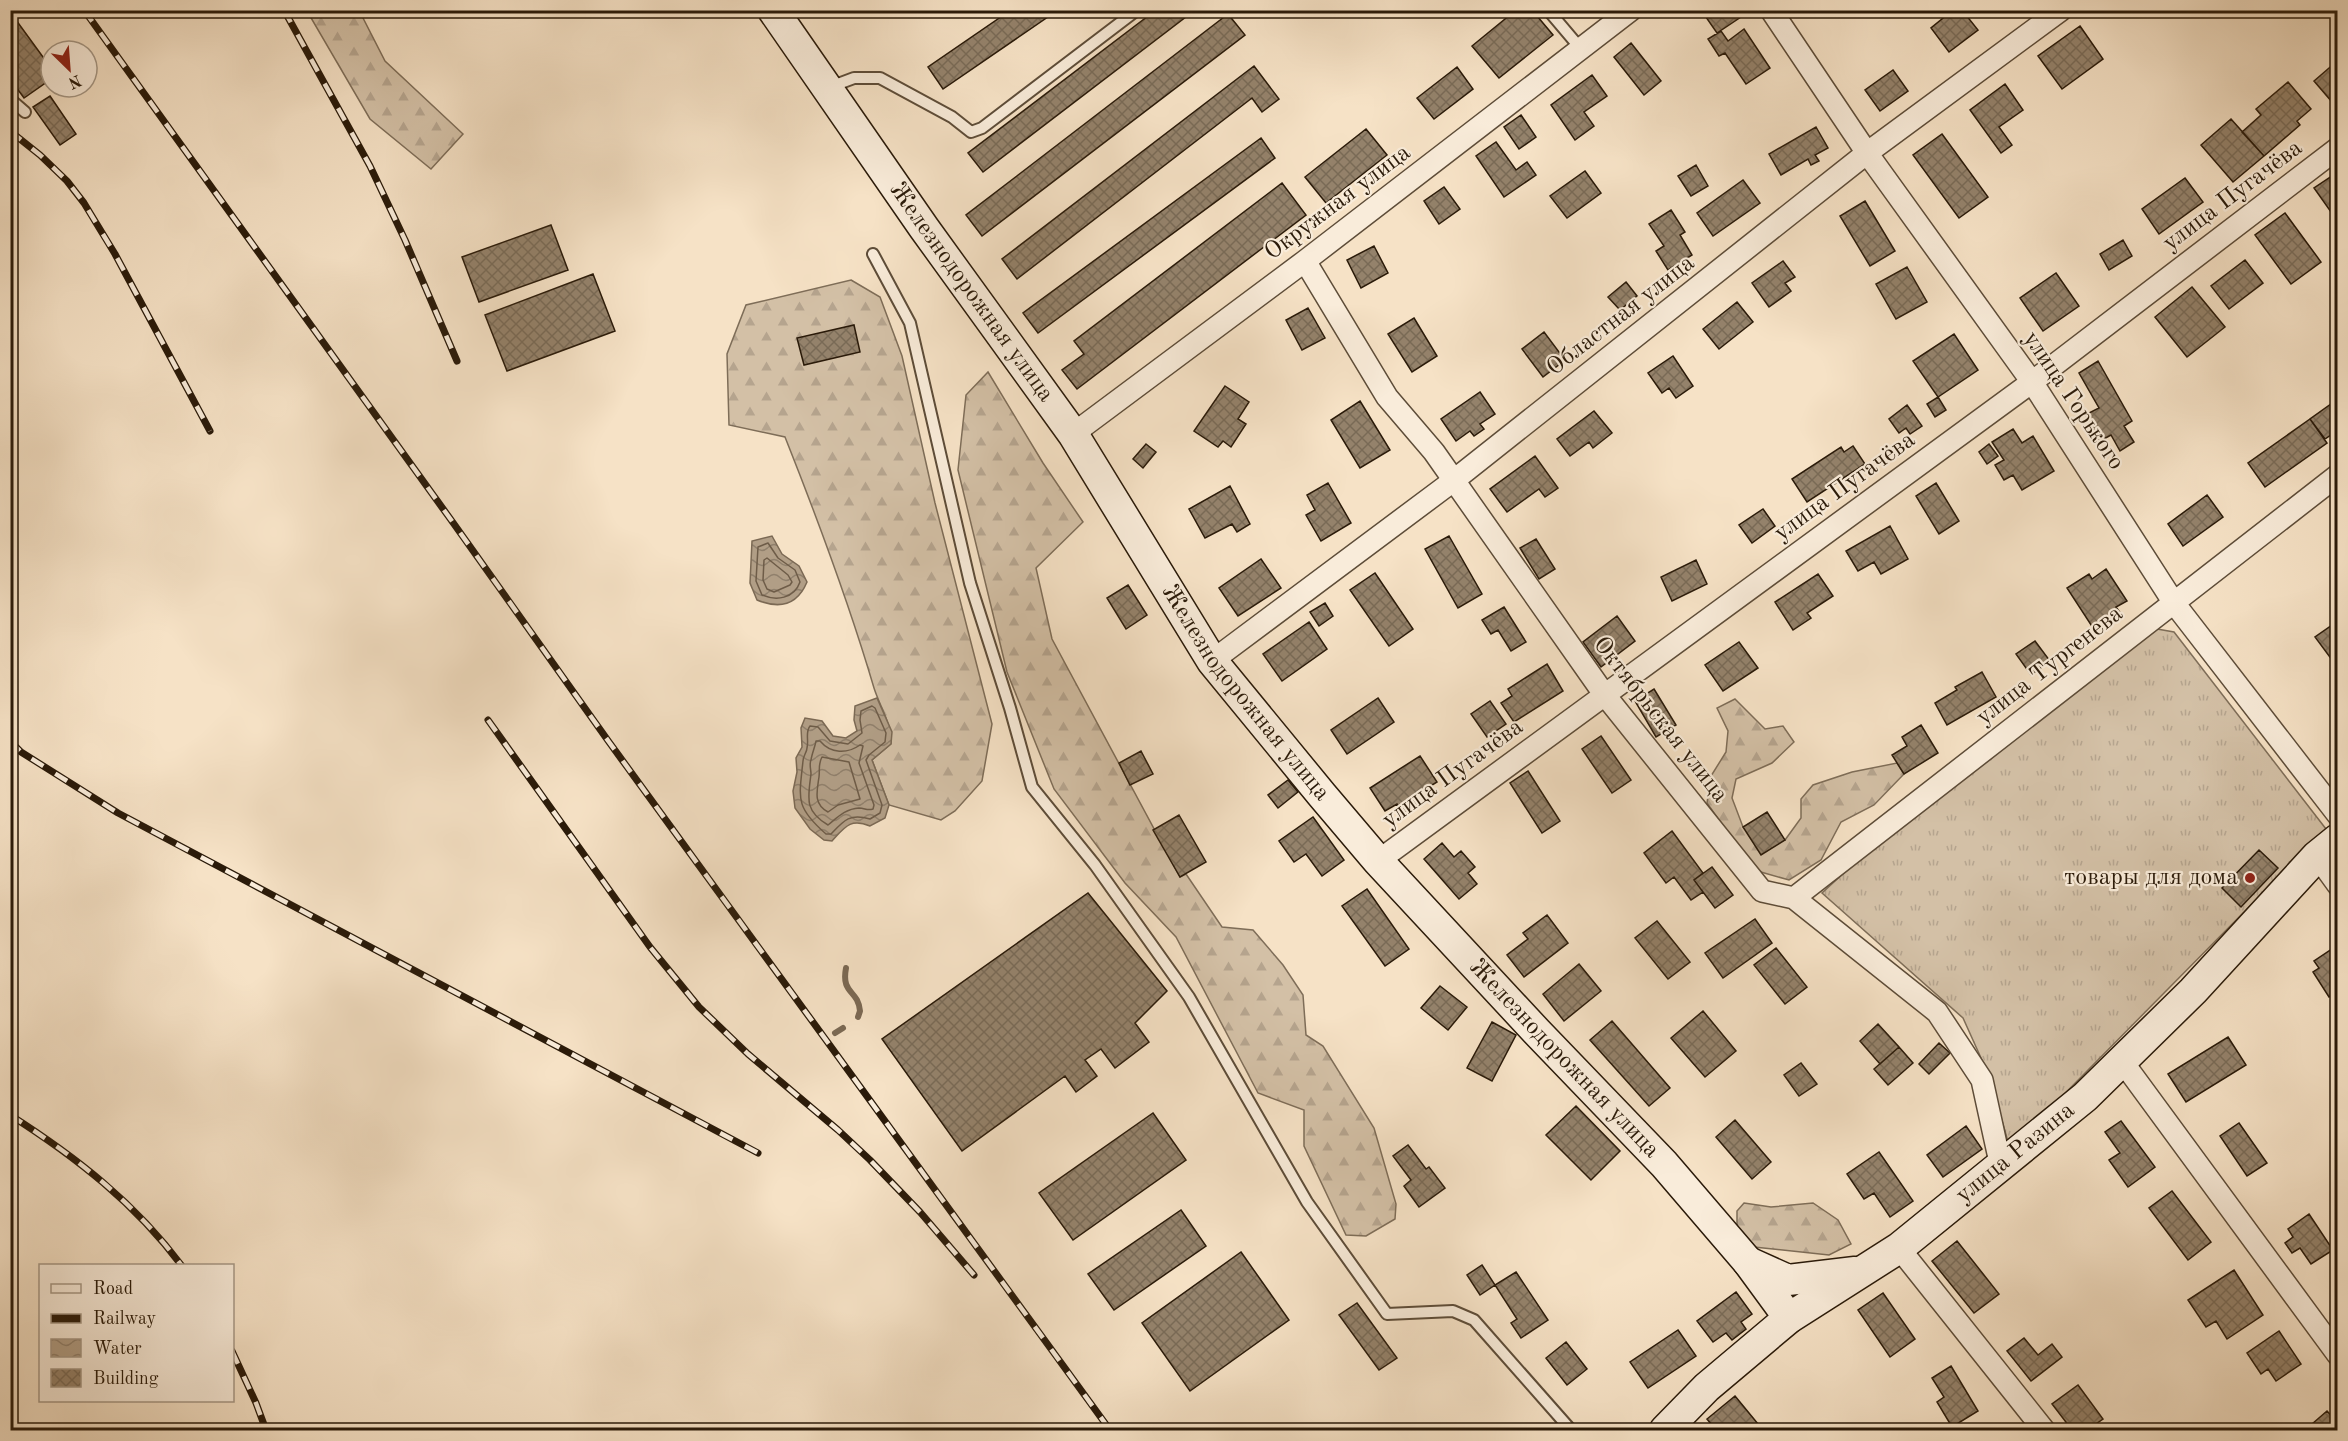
<svg xmlns="http://www.w3.org/2000/svg" width="2348" height="1441" font-family="'Old Standard TT',serif">
<style>
.grass{fill:url(#grass-tufts);stroke:#7e6d58;stroke-width:1.5}
.forest{fill:url(#forest-firs);stroke:#7e6d58;stroke-width:1.5}
.water{fill:url(#water-waves);stroke:#7b6954;stroke-width:1.5}
.lines{fill:none;stroke-linecap:round;stroke-linejoin:round}
.shore{stroke:#6e5c48;stroke-width:1.5}
.stream{stroke:#7b6954;stroke-width:6}
.building{fill:url(#building-cross-hatch);stroke:#2a1a09;stroke-width:1.5}
.lane-casing{stroke:#5d4c38;stroke-width:14}
.street-casing{stroke:#5d4c38;stroke-width:24}
.secondary-casing{stroke:#2a1a09;stroke-width:33}
.lane{stroke:#f9ecda;stroke-width:10}
.street{stroke:#f9ecda;stroke-width:21}
.secondary{stroke:#f9ecda;stroke-width:30}
.rail-casing{stroke:#2a1a09;stroke-width:7}
.rail{stroke:#f9ecda;stroke-width:4.5;stroke-dasharray:14;stroke-linecap:butt}
.poi-dot{fill:#8f2418;stroke:#f9ecda;stroke-width:2}
.labels{text-anchor:middle;dominant-baseline:central;stroke-width:4.5;stroke-linejoin:round;paint-order:stroke}
.street-label{font-size:24px;fill:#2a1a09;stroke:#f9ecda}
.poi-label{font-size:24px;fill:#2a1a09;stroke:#f9ecda;text-anchor:end}
</style>
<defs>
<pattern id="grass-tufts" width="24" height="20" patternUnits="userSpaceOnUse" patternTransform="scale(1.5)"><rect width="24" height="20" fill="#d3c0a6"/><path d="M3 7l-1-3M5 7V3M7 7l1-3M15 17l-1-3M17 17v-4M19 17l1-3" fill="none" stroke="#b5a48e"/></pattern>
<pattern id="forest-firs" width="22" height="20" patternUnits="userSpaceOnUse" patternTransform="scale(1.5)"><rect width="22" height="20" fill="#d3c0a6"/><path d="M5 1l3.5 6h-7zM16 11l3.5 6h-7z" fill="#b5a48e"/></pattern>
<pattern id="water-waves" width="16" height="10" patternUnits="userSpaceOnUse" patternTransform="scale(1.5)"><rect width="16" height="10" fill="#b19e86"/><path d="M0 5q4-4 8 0t8 0" fill="none" stroke="#90806c"/></pattern>
<pattern id="building-cross-hatch" width="8" height="8" patternUnits="userSpaceOnUse" patternTransform="scale(1.5)"><rect width="8" height="8" fill="#94826b"/><path d="M0 0l8 8M0 8l8-8" fill="none" stroke="#796a56"/></pattern>
</defs>
<rect width="100%" height="100%" fill="#f6e2c6"/>
<filter id="stains"><feTurbulence type="fractalNoise" baseFrequency=".00333" numOctaves="4"/><feColorMatrix values="0 0 0 0 .2 0 0 0 0 .09 0 0 0 0 .02 0 0 0 .5 -.17"/></filter>
<radialGradient id="worn" r=".72"><stop offset=".6" stop-color="#630" stop-opacity="0"/><stop offset="1" stop-color="#630" stop-opacity=".3"/></radialGradient>
<path class="grass" d="M2157,629L2174,632L2326,829L2010,1149L1990,1078L1963,1018L1822,893L1858,860Z"/>
<path class="forest" d="M307,11H366L361,14L385,61L463,134L431,169L370,119Z
M851,280L880,297L902,356L935,503L992,724L982,781L955,811L941,820L889,805L872,760L891,744C892,724 880,707 874,688C849,603 818,520 785,437L729,425L727,354L746,305Z
M988,372L1043,463L1083,522L1036,568L1052,639L1180,877L1186,874L1222,927L1253,930L1283,965L1303,995L1306,1035L1323,1046L1374,1128L1396,1204L1395,1219L1366,1236L1346,1235L1304,1146V1110L1258,1093L1176,937L1125,883L1054,789L1007,672L958,470L966,395Z
M1735,699L1765,729L1783,726L1794,742L1772,763L1736,779L1732,798L1743,827L1785,840L1801,818V799L1813,785L1852,772L1897,763L1904,774L1874,805L1841,822L1821,860L1789,880L1754,870L1707,803L1711,776L1726,752L1728,731L1717,708Z
M1744,1203L1771,1207L1813,1203L1838,1220L1851,1244L1829,1255L1754,1247L1737,1228V1211Z"/>
<path class="water" d="M772,536L782,554L799,566L807,582C797,606 779,609 757,600L750,583L752,541Z
M877,698L892,732L891,744L872,760L889,805L885,818L870,826C850,818 845,827 832,841L824,840L810,829L795,808L793,791L797,772L796,758L802,747L801,728L805,718L822,721L833,736L846,738L857,731L854,720L855,706Z"/>
<g class="lines">
<path class="shore" d="M768,543L778,558L795,570L800,582C794,599 776,601 762,595L756,581L758,547Z
M767,558L788,575L792,582L790,585L774,592L767,589L763,580L764,560Z
M872,706L875,708L886,733L885,742L869,755L866,760L882,805L880,813L870,819C850,813 844,820 831,834H826C795,807 799,799 803,761C803,756 807,752 807,748C809,740 805,732 810,726L818,727L830,741L848,744L862,733L860,720L861,711Z
M816,741H820C831,754 847,754 860,745L863,746L859,763L874,805L873,809C867,811 865,808 859,808C845,809 838,817 828,825C804,811 808,798 811,774C811,770 809,764 811,760C812,753 815,747 816,741Z
M822,757L849,762L860,799L838,805L828,812C813,804 817,791 819,777C820,769 818,764 822,757Z"/>
<path class="stream" d="M846,968C841,995 858,989 860,1011L858,1017
M835,1033L843,1028"/>
</g>
<path class="building" d="M1011,10H1058L943,89L928,67Z
M1156,10H1195L983,172L968,153Z
M1516,10H1532L1553,35L1499,78L1472,46Z
M1701,10H1746L1747,13L1717,33Z
M1953,10H1962L1978,30L1949,52L1931,28Z
M1228,14L1245,35L982,236L966,215Z
M16,20L51,68V79L24,98L10,79V24Z
M2080,26L2103,59L2062,89L2038,56Z
M1744,29L1770,68L1746,84L1725,53L1719,56L1708,39L1721,31L1728,41Z
M1631,43L1661,81L1644,95L1614,57Z
M2336,62L2338,98L2332,102L2314,81Z
M1254,66L1279,99L1262,112L1252,98L1017,279L1002,259Z
M1457,67L1473,89L1434,119L1417,98Z
M1893,70L1908,91L1880,111L1865,90Z
M1592,75L1607,96L1584,112L1594,126L1575,140L1551,105Z
M2288,82L2311,109L2297,121L2300,125L2264,156L2242,132L2261,115L2256,109Z
M2005,84L2023,110L1999,127L2012,145L2001,153L1970,110Z
M50,96L76,134L60,145L33,107Z
M1521,115L1536,137L1519,149L1504,127Z
M2231,119L2264,156L2233,182L2201,145Z
M1816,127L1828,148L1815,155L1819,161L1811,165L1808,159L1781,175L1769,154Z
M1366,129L1387,155L1326,203L1305,177Z
M1942,134L1988,197L1959,218L1913,155Z
M1261,138L1275,158L1038,333L1023,313Z
M1496,142L1516,170L1527,162L1536,175L1504,197L1476,156Z
M1696,165L1708,186L1691,196L1678,176Z
M1585,171L1601,193L1567,218L1550,196Z
M2338,172V207L2331,212L2314,188Z
M2185,178L2203,202L2159,234L2142,209Z
M1743,180L1760,203L1713,236L1697,213Z
M1282,183L1306,215L1077,389L1062,370L1084,354L1074,341Z
M1444,187L1460,209L1439,224L1424,201Z
M1865,201L1895,251L1870,266L1840,216Z
M1671,210L1685,232L1680,235L1692,255L1668,270L1656,251L1664,246L1649,224Z
M2285,213L2321,262L2291,284L2255,235Z
M551,225L568,270L479,302L462,257Z
M2123,240L2132,256L2109,270L2100,254Z
M1374,246L1388,273L1361,288L1347,260Z
M2245,260L2263,283L2229,309L2211,286Z
M1783,261L1795,277L1785,283L1791,291L1769,307L1752,283Z
M1907,267L1927,302L1896,319L1876,284Z
M2056,273L2079,306L2043,331L2020,298Z
M593,274L615,331L507,371L485,315Z
M1626,282L1637,296L1620,310L1608,297Z
M2192,287L2225,327L2187,357L2155,317Z
M1737,302L1753,322L1719,349L1703,329Z
M1308,308L1325,338L1302,350L1286,320Z
M1414,318L1437,356L1412,372L1388,334Z
M854,325L860,352L804,365L797,338Z
M1544,332L1565,360L1543,377L1522,349Z
M1954,334L1978,370L1938,397L1913,361Z
M1673,356L1693,386L1676,398L1669,388L1662,393L1648,373Z
M2098,361L2132,421L2124,426L2134,442L2120,451L2111,435L2100,441L2085,415L2099,408L2079,373Z
M1225,386L1249,402L1238,419L1246,424L1231,447L1223,441L1218,447L1194,431Z
M1480,392L1495,414L1480,424L1484,429L1474,436L1470,431L1456,441L1441,419Z
M1938,397L1946,410L1935,417L1927,404Z
M2338,399V430L2325,439L2310,419Z
M1360,401L1390,450L1360,468L1331,420Z
M1907,405L1922,426L1910,434L1906,428L1899,433L1889,419Z
M1594,411L1612,433L1593,448L1589,442L1570,456L1557,439Z
M2310,419L2327,443L2265,487L2248,463Z
M2013,429L2022,443L2033,436L2054,471L2022,490L2013,475L2004,480L1995,465L2004,460L1992,442Z
M1146,444L1156,452L1143,468L1133,459Z
M1989,444L1998,456L1987,464L1979,452Z
M1853,446L1865,464L1807,502L1792,479L1841,447L1844,452Z
M1535,456L1558,488L1545,497L1539,489L1507,512L1490,489Z
M1328,483L1351,523L1321,541L1306,515L1315,510L1307,495Z
M1936,483L1959,521L1939,534L1916,496Z
M1230,486L1250,524L1237,532L1232,524L1205,538L1189,509Z
M2207,495L2223,517L2183,546L2168,524Z
M1763,509L1775,526L1752,543L1739,525Z
M1890,526L1908,559L1881,574L1874,562L1858,571L1846,551Z
M1449,536L1482,594L1458,608L1425,549Z
M1536,539L1555,569L1539,579L1520,548Z
M1261,559L1281,588L1238,616L1219,588Z
M1696,560L1707,584L1672,601L1661,577Z
M2106,569L2127,601L2116,607L2121,614L2095,631L2067,588L2089,574L2092,579Z
M1375,573L1413,629L1389,646L1350,590Z
M1818,574L1833,596L1807,613L1811,618L1793,630L1775,602Z
M1128,585L1147,615L1126,629L1107,598Z
M1325,603L1333,616L1319,626L1310,612Z
M1504,607L1526,642L1511,651L1498,630L1491,634L1482,620Z
M1617,616L1635,641L1601,667L1583,642Z
M2338,621V668L2315,637Z
M1309,622L1327,649L1282,681L1263,654Z
M2035,641L2050,661L2031,675L2016,654Z
M1739,642L1758,668L1723,691L1705,665Z
M1547,664L1563,691L1514,722L1501,703L1512,696L1508,689Z
M1982,672L1996,697L1947,725L1935,703L1957,690L1955,687Z
M1654,689L1676,725L1656,737L1635,701Z
M1378,698L1394,722L1347,754L1331,730Z
M1490,701L1506,724L1487,737L1471,714Z
M1921,725L1938,753L1904,774L1892,755L1907,746L1902,737Z
M1601,736L1631,780L1612,793L1582,749Z
M1141,751L1153,774L1130,785L1119,763Z
M1420,756L1437,782L1416,795L1421,803L1403,814L1397,804L1385,811L1370,788Z
M1528,771L1560,821L1542,833L1510,783Z
M1288,780L1298,792L1278,808L1268,795Z
M1767,812L1785,840L1761,855L1743,827Z
M1179,815L1206,862L1180,877L1153,830Z
M1313,817L1344,860L1322,876L1306,854L1294,862L1279,841Z
M1672,831L1703,873L1694,880L1703,892L1691,900L1674,877L1666,883L1644,853Z
M1442,843L1454,857L1461,851L1475,867L1468,873L1477,884L1459,899L1424,859Z
M2259,850L2278,868L2241,907L2222,888Z
M1712,867L1733,895L1715,908L1694,880Z
M1367,889L1409,949L1385,966L1342,906Z
M1088,893L1167,991L1135,1023L1149,1042L1115,1068L1101,1049L1085,1060L1097,1076L1076,1092L1065,1076L962,1151L882,1039Z
M1547,915L1568,943L1524,977L1507,955L1528,939L1523,933Z
M1755,919L1772,943L1723,978L1705,953Z
M1657,921L1690,962L1668,979L1635,938Z
M2338,945V992L2329,997L2313,972L2319,968L2314,961Z
M1776,948L1807,987L1785,1004L1754,965Z
M1579,964L1601,991L1564,1021L1543,994Z
M1440,986L1467,1007L1448,1030L1421,1008Z
M1703,1011L1736,1051L1705,1077L1671,1038Z
M1612,1021L1670,1088L1649,1106L1590,1040Z
M1492,1022L1516,1035L1492,1081L1467,1068Z
M1878,1024L1899,1047L1880,1064L1860,1041Z
M2228,1037L2246,1065L2186,1102L2168,1074Z
M1939,1043L1950,1053L1929,1074L1919,1064Z
M1899,1047L1913,1063L1888,1085L1874,1069Z
M1801,1063L1817,1084L1799,1096L1784,1075Z
M1576,1106L1620,1151L1591,1180L1546,1135Z
M1153,1113L1186,1160L1073,1240L1039,1193Z
M1735,1120L1771,1162L1752,1179L1716,1137Z
M2121,1121L2155,1167L2128,1187L2109,1160L2120,1153L2105,1132Z
M2239,1123L2267,1163L2247,1176L2220,1136Z
M1966,1126L1982,1149L1943,1177L1927,1155Z
M1408,1145L1426,1169L1429,1167L1445,1188L1419,1207L1404,1186L1411,1180L1393,1156Z
M1879,1152L1913,1201L1890,1217L1874,1193L1864,1199L1847,1174Z
M2172,1191L2211,1242L2188,1260L2149,1208Z
M1181,1210L1206,1246L1114,1310L1088,1274Z
M2309,1214L2333,1250L2311,1264L2300,1248L2292,1253L2285,1243L2293,1237L2288,1229Z
M1957,1241L1999,1294L1974,1313L1932,1261Z
M1241,1252L1289,1320L1190,1391L1142,1323Z
M1482,1265L1495,1285L1480,1295L1467,1275Z
M2234,1270L2263,1315L2227,1339L2216,1321L2206,1327L2188,1300Z
M1516,1272L1548,1320L1521,1338L1511,1323L1517,1319L1495,1285Z
M1736,1292L1752,1314L1741,1322L1746,1329L1732,1340L1726,1333L1713,1342L1697,1321Z
M1883,1293L1915,1339L1890,1357L1858,1310Z
M1357,1303L1397,1358L1379,1370L1339,1315Z
M1678,1330L1696,1356L1648,1388L1630,1362Z
M2279,1331L2301,1364L2276,1381L2268,1369L2261,1374L2247,1353Z
M2024,1338L2038,1355L2052,1344L2062,1357L2031,1381L2007,1351Z
M1566,1342L1587,1369L1567,1385L1546,1358Z
M1951,1366L1978,1411L1952,1427L1937,1402L1944,1397L1932,1378Z
M2078,1385L2103,1419L2087,1430H2072L2052,1404Z
M1735,1396L1763,1430H1716L1707,1419Z
M2327,1411L2338,1423V1430H2318L2312,1424Z"/>
<g class="lines">
<g class="lane-casing">
<path id="lane" d="M1548,10L1581,49
M830,87L854,78H880L952,117L971,132L982,128L1137,10
M10,99L25,112
M873,254L910,323L970,583L1010,708L1032,787L1095,865L1189,997L1307,1202L1387,1314L1453,1311L1474,1320L1571,1430"/>
</g>
<g class="street-casing">
<path id="street" d="M1771,10L1867,153L2032,382L2174,603L2338,815
M1305,261L1387,397L1434,452L1604,694L1762,891L1794,898L1937,1012L1982,1080L2001,1167
M1073,434L1305,261L1631,10
M1212,661L1453,481L1867,153L2061,10
M2317,856L2338,885
M1378,861L2032,382L2338,148
M1794,898L2338,475
M2122,1061L2338,1355
M1899,1248L2044,1430"/>
</g>
<g class="secondary-casing">
<g id="secondary">
<path id="s1" d="M773,10L924,228L1073,434L1212,661L1322,795L1378,861L1537,1032L1664,1164L1748,1262L1789,1318"/>
<path d="M1748,1262L1788,1280L1855,1272"/>
<path id="s2" d="M1665,1430L1707,1387L1789,1318L1899,1248L2085,1097L2193,991L2317,856L2338,839"/>
</g>
</g>
<use href="#lane" class="lane"/>
<use href="#street" class="street"/>
<use href="#secondary" class="secondary"/>
<g class="rail-casing">
<path id="rail" d="M84,10L454,524L609,742L1110,1430
M284,10L370,166L405,240L457,361
M10,131L40,155L67,181L84,203L115,254L210,431
M488,720L650,947L699,1007L748,1054L838,1130L870,1160L920,1212L974,1275
M10,741L21,752L118,813L758,1153
M10,1115C76,1157 135,1203 182,1266
M232,1351L256,1403L266,1430"/>
</g>
<use href="#rail" class="rail"/>
</g>
<circle class="poi-dot" cx="2250" cy="878" r="6"/>
<g class="labels">
<g class="street-label">
<text transform="translate(2233 196) rotate(-37)">улица Пугачёва</text>
<text transform="translate(1338 203) rotate(-37)">Окружная улица</text>
<text stroke="none"><textPath href="#s1" startOffset="345">Железнодорожная улица</textPath></text>
<text transform="translate(1621 316) rotate(-38)">Областная улица</text>
<text transform="translate(2073 401) rotate(56)">улица Горького</text>
<text transform="translate(1845 487) rotate(-36)">улица Пугачёва</text>
<text transform="translate(2050 666) rotate(-38)">улица Тургенева</text>
<text stroke="none"><textPath href="#s1" startOffset="831">Железнодорожная улица</textPath></text>
<text transform="translate(1660 720) rotate(52)">Октябрьская улица</text>
<text transform="translate(1453 774) rotate(-36)">улица Пугачёва</text>
<text stroke="none"><textPath href="#s1" startOffset="1317">Железнодорожная улица</textPath></text>
<text stroke="none"><textPath href="#s2" startOffset="448">улица Разина</textPath></text>
</g>
<g class="poi-label">
<text x="2238" y="878">товары для дома</text>
</g>
</g>
<rect width="2348" height="1441" fill="none" stroke="#f6e2c6" stroke-width="36"/>
<rect x="12" y="12" width="2324" height="1417" fill="none" stroke="#2a1a09" stroke-width="3"/>
<rect x="18" y="18" width="2312" height="1405" fill="none" stroke="#2a1a09" stroke-width="1.5"/>
<rect x="39" y="1264" width="195" height="138" fill="#f9ecda" stroke="#a69886" stroke-width="1.5"/>
<rect x="51" y="1284" width="30" height="9" fill="#f9ecda" stroke="#a69886" stroke-width="1.5"/>
<text x="93" y="1294" font-size="18" fill="#2a1a09">Road</text>
<rect x="51" y="1314" width="30" height="9" fill="#2a1a09" stroke="#a69886" stroke-width="1.5"/>
<text x="93" y="1324" font-size="18" fill="#2a1a09">Railway</text>
<rect x="51" y="1339" width="30" height="18" fill="url(#water-waves)" stroke="#a69886" stroke-width="1.5"/>
<text x="93" y="1354" font-size="18" fill="#2a1a09">Water</text>
<rect x="51" y="1369" width="30" height="18" fill="url(#building-cross-hatch)" stroke="#a69886" stroke-width="1.5"/>
<text x="93" y="1384" font-size="18" fill="#2a1a09">Building</text>
<g transform="translate(69 69) rotate(155)"><circle r="28" fill="#f9ecda" stroke="#a69886" stroke-width="1.5"/>
<path d="M0-4.5L10 22L0 15L-10 22Z" fill="#8f2418"/>
<text y="-9" font-size="16" font-weight="bold" text-anchor="middle" fill="#2a1a09">N</text>
</g>
<rect width="100%" height="100%" filter="url(#stains)"/>
<rect width="100%" height="100%" fill="url(#worn)"/>
</svg>
